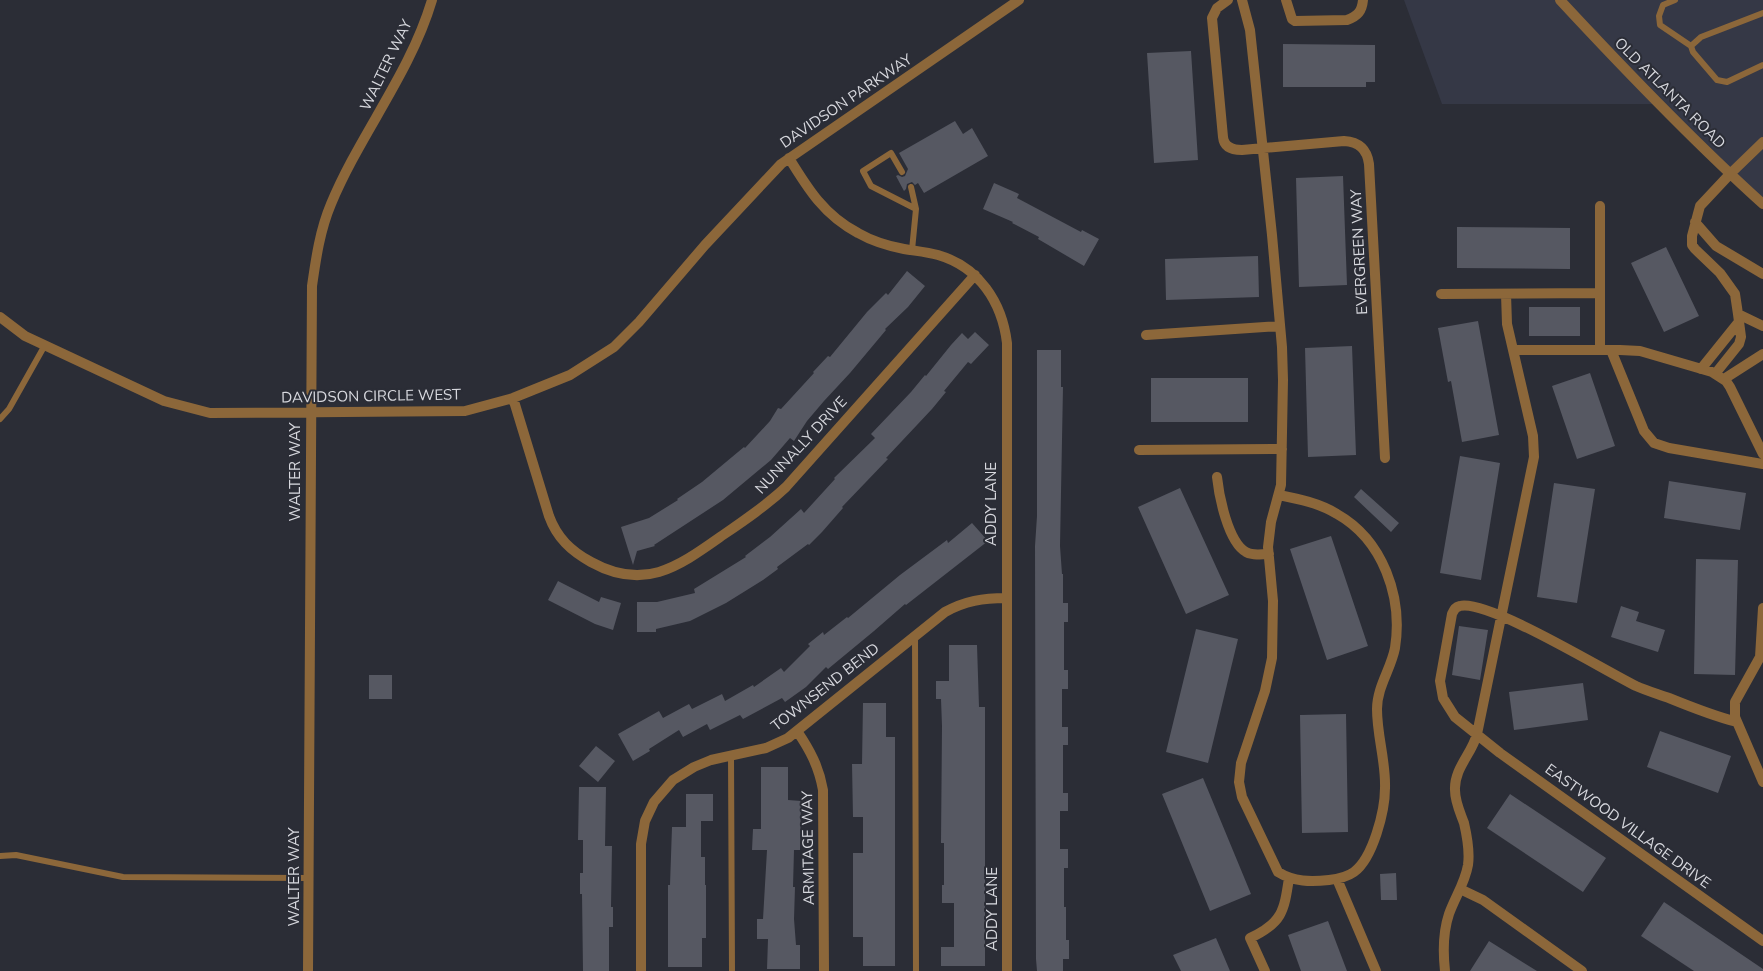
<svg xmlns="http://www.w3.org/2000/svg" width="1763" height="971" font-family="'Nunito Sans',sans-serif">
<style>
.built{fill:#353846}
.building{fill:#565862}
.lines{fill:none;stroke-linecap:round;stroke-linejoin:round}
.service{stroke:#8c673a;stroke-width:6}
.minor{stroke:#8c673a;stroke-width:10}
.labels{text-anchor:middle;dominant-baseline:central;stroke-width:4;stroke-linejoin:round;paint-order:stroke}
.street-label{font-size:15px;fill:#d7d8de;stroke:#2b2d36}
</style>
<rect width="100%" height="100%" fill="#2b2d36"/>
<path class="built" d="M1404,0H1763V198L1659,104H1442Z"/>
<path class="building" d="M1283,44L1375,45V82H1366V87H1283Z
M1191,51L1198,160L1154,163L1147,53Z
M955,121L963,134L972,128L988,156L924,193L918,183L915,185L912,182L907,184L906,189L904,191L896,176L898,175L902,177L905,176L908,169L899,153Z
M1343,176L1347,285L1299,287L1296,178Z
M994,183L1019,194L1017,198L1081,232L1082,230L1099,239L1084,266L1038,239L1039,237L1012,223L1013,222L983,209Z
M1457,227L1570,228V269L1457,268Z
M1666,247L1699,316L1664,332L1631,263Z
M1258,256L1259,297L1166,300L1165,259Z
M907,271L925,286L908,307L885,329L886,330L850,373L824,401L807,421L794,441L790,438L771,460L723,500L654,545L655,546L637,551L633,565L621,527L649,518L678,500L677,499L702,482L744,447L745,448L770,421L778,408L781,409L814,373L813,372L828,356L830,357L867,312L886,293L888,295Z
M1529,307H1580V336H1529Z
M1478,321L1499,435L1462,442L1451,381L1448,382L1438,328Z
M975,332L989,345L971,364L968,362L944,391L946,392L932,409L886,458L888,459L842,507L843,508L822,532L809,545L808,544L777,567L778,569L763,580L726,603L690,621L656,629V632H637V602H657L695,593L694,589L746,557L745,556L770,537L801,509L804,513L835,479L834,478L875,438L871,434L911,392L925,375L926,376L951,345L962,333L968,339Z
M1352,346L1356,455L1308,457L1305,348Z
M1037,350H1061V387H1063L1060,546L1062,574H1063V603H1068V622H1064V670H1068V689H1062V727H1068V745H1063V793H1068V811H1060V849H1068V868H1064V907H1066V940H1069V959H1063V971H1037L1036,959L1035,546L1037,516Z
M1590,373L1615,446L1577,459L1552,386Z
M1151,378H1248V422H1151Z
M1460,456L1500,463L1481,580L1440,573Z
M1669,481L1746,493L1740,530L1664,518Z
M1554,483L1595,489L1577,603L1537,597Z
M1180,488L1229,595L1186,614L1138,507Z
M1361,489L1399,523L1391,532L1354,497Z
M972,523L988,541L906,605L905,604L874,631L828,669L826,667L806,687L785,702L782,698L743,719L740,715L710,730L707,724L683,737L679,730L649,749L650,751L633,761L618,734L659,711L663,718L689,704L692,709L722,694L725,701L753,685L754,687L781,668L784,672L810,646L808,644L823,632L824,635L847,617L848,618L900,575L947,540L948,543Z
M1331,536L1368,646L1327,660L1290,549Z
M1696,559L1738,560L1735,675L1694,674Z
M558,581L599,602L601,597L621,603L613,630L595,624L548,600Z
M1621,606L1639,612L1636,621L1665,630L1658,652L1611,637Z
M1459,626L1488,630L1480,680L1452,675Z
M1196,629L1238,639L1208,763L1166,752Z
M949,645H977L979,707H985V966H941V947H954V903H942V885H944V843H941L942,726L941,699H936V681H949Z
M369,675H392V699H369Z
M1583,683L1588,720L1514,730L1509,692Z
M863,703H886V737H895V966H863V937H853V853H863V817H853L852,764H862Z
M1346,714L1348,832L1302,833L1300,715Z
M1660,731L1731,756L1718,793L1647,767Z
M596,746L615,761L598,782L579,766Z
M761,767H788V800L801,801L800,850H794L793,887H795L794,919L796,945H800V969H767L768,939H757V919H763L767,850H752L753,829H761Z
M1203,778L1251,894L1210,911L1162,794Z
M579,787H606L605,846H612L611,907H613V927H609V971H583L582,894H580V873H583V840H578Z
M686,794H713V821H701V857H705V885H706V938H702V967H668V885H670L672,827H686Z
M1510,794L1606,858L1583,892L1487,828Z
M1396,873L1397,900H1381L1380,874Z
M1664,902L1763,969V971H1694L1641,936Z
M1328,921L1347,971H1301L1288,935Z
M1216,938L1230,971H1181L1173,955Z
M1489,941L1537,971H1470Z"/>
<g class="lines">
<path class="service" d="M1675,0L1663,5L1659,16L1660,25L1691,46
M1763,13L1701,37L1691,46L1693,52L1717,80L1727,82L1763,65
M902,172L891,153L863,171L871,186L916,209L912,250
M911,187L916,209
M0,419L9,409L45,345
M915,636L916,971
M731,756L732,971
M0,856L16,855L123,877L309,878"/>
<path class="minor" d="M1228,0L1217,8L1212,18L1223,137C1224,147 1232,150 1242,150L1344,141C1359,142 1367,149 1369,164L1385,458
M1242,0L1250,30L1272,235L1282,347L1283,380L1281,485L1271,522L1268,547L1273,601L1272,658L1265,691L1241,763L1239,782L1242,797L1278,872C1294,882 1311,882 1329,880C1338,879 1347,877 1354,872C1373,858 1385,811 1385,788C1386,762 1377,736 1377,709C1377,687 1391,669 1395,648C1403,597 1383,540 1337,514C1319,503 1299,499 1279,495
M1286,0L1292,19L1295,21L1347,20C1358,16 1362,11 1363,0
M1560,0C1625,70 1692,140 1763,204
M789,158C808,189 824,215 858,233C872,241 888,246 904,249C916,251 927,252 938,255C979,267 1002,302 1007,343V971
M1695,222L1716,246L1763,274
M1441,294L1599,293
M1738,314L1763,326
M0,317L25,336L164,401L210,413L465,411L513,398L570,375L614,347L639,322L705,245L781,164L1019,0
M1146,335L1280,326
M1513,350H1620L1640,351L1712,372L1726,381L1730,387L1763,454
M1600,350V206
M1611,350L1644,431L1654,443L1669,448L1763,464
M1701,369L1738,323
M1715,374L1739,344L1741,337L1738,314L1735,294L1720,273L1695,249L1692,245V236L1700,206L1730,174L1763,142
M1724,379L1763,354
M513,398L549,516C557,538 571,551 591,562C645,592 679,566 723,535C745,520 767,505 786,487L975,275
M1139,450L1282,449
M1217,477C1219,496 1228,542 1246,552C1252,556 1261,554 1269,554
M1763,608L1760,657L1735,702V717L1763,782
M1737,722C1714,716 1691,707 1669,698C1658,694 1647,691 1636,686C1605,671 1488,599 1460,606C1455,607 1454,610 1452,614L1440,681L1443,698L1455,717L1500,753L1763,941
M797,731C810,750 819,767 823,790L824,971
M1337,879L1376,971
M1460,889L1483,900L1582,971
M308,971L312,286C316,258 320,230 331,204C360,134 410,74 432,0
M641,971V844L645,821L654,802L673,780L694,767L711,760L766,748L788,738L945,612C965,601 983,598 1006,598
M1265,971L1250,938C1282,923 1284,912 1289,878
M1445,971C1443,953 1443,932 1449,914C1455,897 1465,883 1468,865C1470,851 1467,836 1464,823C1460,812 1455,802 1455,790C1454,768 1472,754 1477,734L1534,457L1533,436L1507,324L1506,294"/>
</g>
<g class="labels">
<g class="street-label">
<text transform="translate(386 65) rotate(-64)">WALTER WAY</text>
<text transform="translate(1670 93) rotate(45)">OLD ATLANTA ROAD</text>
<text transform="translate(846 101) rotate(-34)">DAVIDSON PARKWAY</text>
<text transform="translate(1359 252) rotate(-93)">EVERGREEN WAY</text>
<text transform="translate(371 396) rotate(-1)">DAVIDSON CIRCLE WEST</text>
<text transform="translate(801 445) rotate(-47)">NUNNALLY DRIVE</text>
<text transform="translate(295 472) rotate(-90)">WALTER WAY</text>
<text transform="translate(991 504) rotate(-90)">ADDY LANE</text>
<text transform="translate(825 687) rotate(-38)">TOWNSEND BEND</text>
<text transform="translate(1628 826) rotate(36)">EASTWOOD VILLAGE DRIVE</text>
<text transform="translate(808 848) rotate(-91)">ARMITAGE WAY</text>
<text transform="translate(294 877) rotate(-90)">WALTER WAY</text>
<text transform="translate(992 909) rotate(-90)">ADDY LANE</text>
</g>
</g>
</svg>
